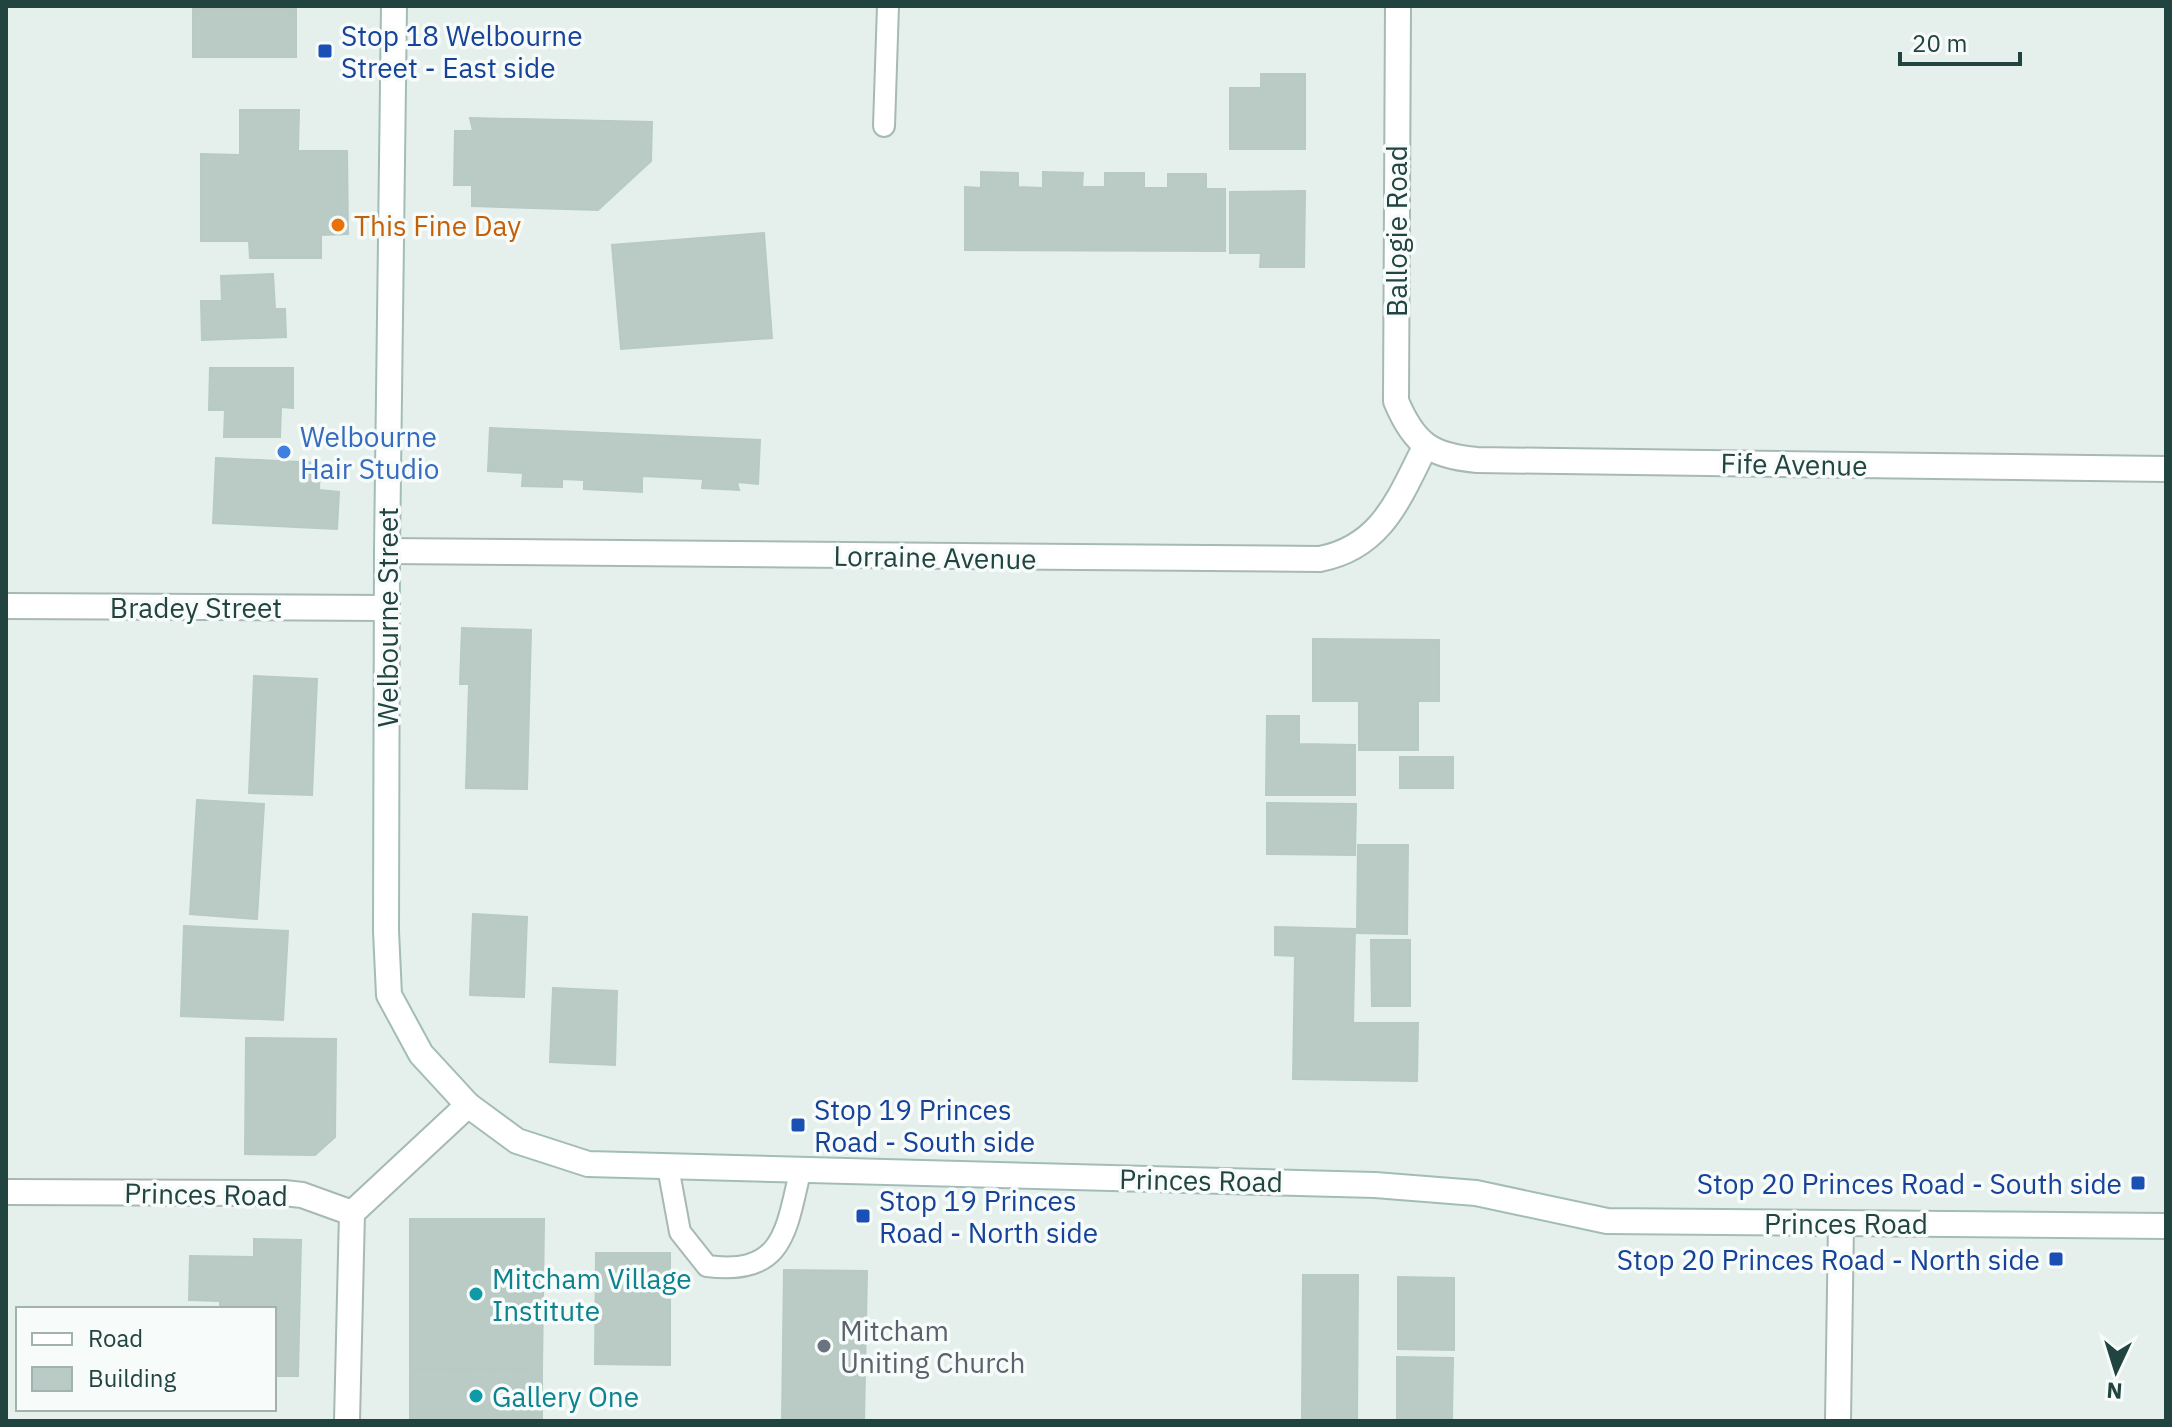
<svg xmlns="http://www.w3.org/2000/svg" width="2172" height="1427" font-family="'IBM Plex Sans',sans-serif">
<style>
.building{fill:#bacbc6;stroke:#b7cac5;stroke-width:2}
.lines{fill:none;stroke-linecap:round;stroke-linejoin:round}
.lane-casing{stroke:#a7b9b5;stroke-width:24}
.street-casing{stroke:#a7b9b5;stroke-width:28}
.secondary-casing{stroke:#a2bdb8;stroke-width:28}
.lane{stroke:#fff;stroke-width:20}
.street{stroke:#fff;stroke-width:24}
.secondary{stroke:#fff;stroke-width:24}
.transit-dot{fill:#1a4fb4;stroke:#f7fbfa;stroke-width:3}
.food-dot{fill:#e8710a;stroke:#f7fbfa;stroke-width:3}
.shop-dot{fill:#3f7fe0;stroke:#f7fbfa;stroke-width:3}
.culture-dot{fill:#0f9aa8;stroke:#f7fbfa;stroke-width:3}
.worship-dot{fill:#6b7280;stroke:#f7fbfa;stroke-width:3}
.labels{text-anchor:middle;dominant-baseline:central;stroke-width:7;stroke-linejoin:round;paint-order:stroke}
.transit-label{font-size:28px;fill:#164399;stroke:#f7fbfa;text-anchor:start}
.food-label{font-size:28px;fill:#c56008;stroke:#f7fbfa;text-anchor:start}
.street-label{font-size:28px;fill:#224440;stroke:#f7fbfa}
.shop-label{font-size:28px;fill:#366cbe;stroke:#f7fbfa;text-anchor:start}
.culture-label{font-size:28px;fill:#0d838f;stroke:#f7fbfa;text-anchor:start}
.worship-label{font-size:28px;fill:#5b616d;stroke:#f7fbfa;text-anchor:start}
</style>
<rect width="100%" height="100%" fill="#e5f0ec"/>
<path class="building" d="M193,9H296V57H193Z
M1261,74H1305V149H1230V88H1261Z
M240,110H299L298,151H347L348,234L321,235V258H250L249,241H201V154L240,155Z
M470,118L652,122L651,161L598,210L472,206V185H454L455,131H473Z
M981,172L1018,173V187L1043,188V172L1083,173L1082,187H1105V173H1144V188H1168V174H1206V189H1225V251L965,250V187L981,188Z
M1305,191L1304,267H1260L1261,253H1230V192Z
M764,233L772,338L621,349L612,245Z
M273,274L275,309H285L286,337L202,340L201,301H222L221,276Z
M210,368H293V408L281,407L280,437H224L225,410H209Z
M490,428L760,440L758,484L737,482L739,490L702,488L703,479L642,476V492L584,489V480L562,479V487L522,486L523,473L488,471Z
M216,458L320,463L319,490L339,492L337,529L213,523Z
M462,628L531,630L527,789L466,788L469,684H460Z
M1313,639L1439,640V701H1418V750H1359V701H1313Z
M254,676L317,679L312,795L249,793Z
M1267,716H1299V744L1355,745V795H1266Z
M1400,757H1453V788H1400Z
M197,800L264,804L257,919L190,914Z
M1267,803L1356,804L1355,855L1267,854Z
M1358,845H1408L1407,934L1357,933Z
M473,914L527,917L524,997L470,995Z
M184,926L288,931L283,1020L181,1016Z
M1275,927L1355,929L1353,1023H1418L1417,1081L1293,1079L1295,956L1275,955Z
M1371,940H1410V1006H1372Z
M553,988L617,991L615,1065L550,1062Z
M246,1038L336,1039L335,1137L315,1155L245,1154Z
M410,1219H544L542,1370L410,1369Z
M254,1239L301,1240L298,1376H274V1309H220V1301L189,1300L190,1256L254,1257Z
M596,1253H670V1365L595,1364Z
M784,1270L867,1271L864,1421H782Z
M1303,1275H1358L1357,1421H1302Z
M1398,1277L1454,1278V1350L1398,1349Z
M1397,1357L1453,1358L1452,1421H1397Z
M410,1369L542,1370V1421H410Z"/>
<g class="lines">
<g class="lane-casing">
<path id="lane" d="M884,126L888,6
M668,1167L680,1232L707,1266C783,1276 786,1232 800,1172"/>
</g>
<g class="street-casing">
<path id="street" d="M1398,6L1396,401C1414,444 1431,456 1477,460L2166,469
M387,551L1320,559C1382,547 1399,498 1425,447
M6,606L387,608
M6,1192L284,1193L302,1195L352,1213L468,1105
M347,1421L352,1213
M1838,1421L1841,1223"/>
</g>
<g class="secondary-casing">
<path id="secondary" d="M394,6L387,551L386,931L389,995L421,1054L468,1105L517,1141L588,1164L1375,1185L1476,1193L1607,1221L2166,1226"/>
</g>
<use href="#lane" class="lane"/>
<use href="#street" class="street"/>
<use href="#secondary" class="secondary"/>
</g>
<g class="transit-dot">
<rect x="317" y="43" width="16" height="16" rx="4"/>
<rect x="790" y="1117" width="16" height="16" rx="4"/>
<rect x="2130" y="1175" width="16" height="16" rx="4"/>
<rect x="855" y="1208" width="16" height="16" rx="4"/>
<rect x="2048" y="1251" width="16" height="16" rx="4"/>
</g>
<circle class="food-dot" cx="338" cy="225" r="8"/>
<circle class="shop-dot" cx="284" cy="452" r="8"/>
<g class="culture-dot">
<circle cx="476" cy="1294" r="8"/>
<circle cx="476" cy="1396" r="8"/>
</g>
<circle class="worship-dot" cx="824" cy="1346" r="8"/>
<g class="labels">
<g class="transit-label">
<text x="341" y="35">Stop 18 Welbourne<tspan x="341" dy="32">Street - East side</tspan></text>
<text x="814" y="1109">Stop 19 Princes<tspan x="814" dy="32">Road - South side</tspan></text>
<text x="2122" y="1183" text-anchor="end">Stop 20 Princes Road - South side</text>
<text x="879" y="1200">Stop 19 Princes<tspan x="879" dy="32">Road - North side</tspan></text>
<text x="2040" y="1259" text-anchor="end">Stop 20 Princes Road - North side</text>
</g>
<g class="food-label">
<text x="354" y="225">This Fine Day</text>
</g>
<g class="street-label">
<text transform="translate(1396 231) rotate(-90)">Ballogie Road</text>
<text transform="translate(1794 464) rotate(1)">Fife Avenue</text>
<text transform="translate(935 557) rotate(1)">Lorraine Avenue</text>
<text x="196" y="607">Bradey Street</text>
<text transform="translate(387 617) rotate(-90)">Welbourne Street</text>
<text transform="translate(1201 1180) rotate(1)">Princes Road</text>
<text transform="translate(206 1194) rotate(1)">Princes Road</text>
<text x="1846" y="1223">Princes Road</text>
</g>
<g class="shop-label">
<text x="300" y="436">Welbourne<tspan x="300" dy="32">Hair Studio</tspan></text>
</g>
<g class="culture-label">
<text x="492" y="1278">Mitcham Village<tspan x="492" dy="32">Institute</tspan></text>
<text x="492" y="1396">Gallery One</text>
</g>
<g class="worship-label">
<text x="840" y="1330">Mitcham<tspan x="840" dy="32">Uniting Church</tspan></text>
</g>
</g>
<rect width="2172" height="1427" fill="none" stroke="#224440" stroke-width="16"/>
<rect x="16" y="1307" width="260" height="104" fill="#f7fbfa" stroke="#a2b2b0" stroke-width="2"/>
<rect x="32" y="1333" width="40" height="12" fill="#ffffff" stroke="#a2b2b0" stroke-width="2"/>
<text x="88" y="1347" font-size="24" fill="#224440">Road</text>
<rect x="32" y="1367" width="40" height="24" fill="#bacbc6" stroke="#a2b2b0" stroke-width="2"/>
<text x="88" y="1387" font-size="24" fill="#224440">Building</text>
<g transform="translate(2116 1371) rotate(184)" stroke="#f7fbfa" stroke-width="6" paint-order="stroke">
<path d="M0-6L14 30L0 20L-14 30Z" fill="#224440"/>
<text y="-12" font-size="22" font-weight="bold" text-anchor="middle" fill="#224440">N</text>
</g>
<path d="M1900 52v12h120v-12" fill="none" stroke="#224440" stroke-width="4"/>
<text x="1912" y="52" font-size="24" fill="#224440" stroke="#f7fbfa" stroke-width="6" paint-order="stroke">20 m</text>
</svg>
